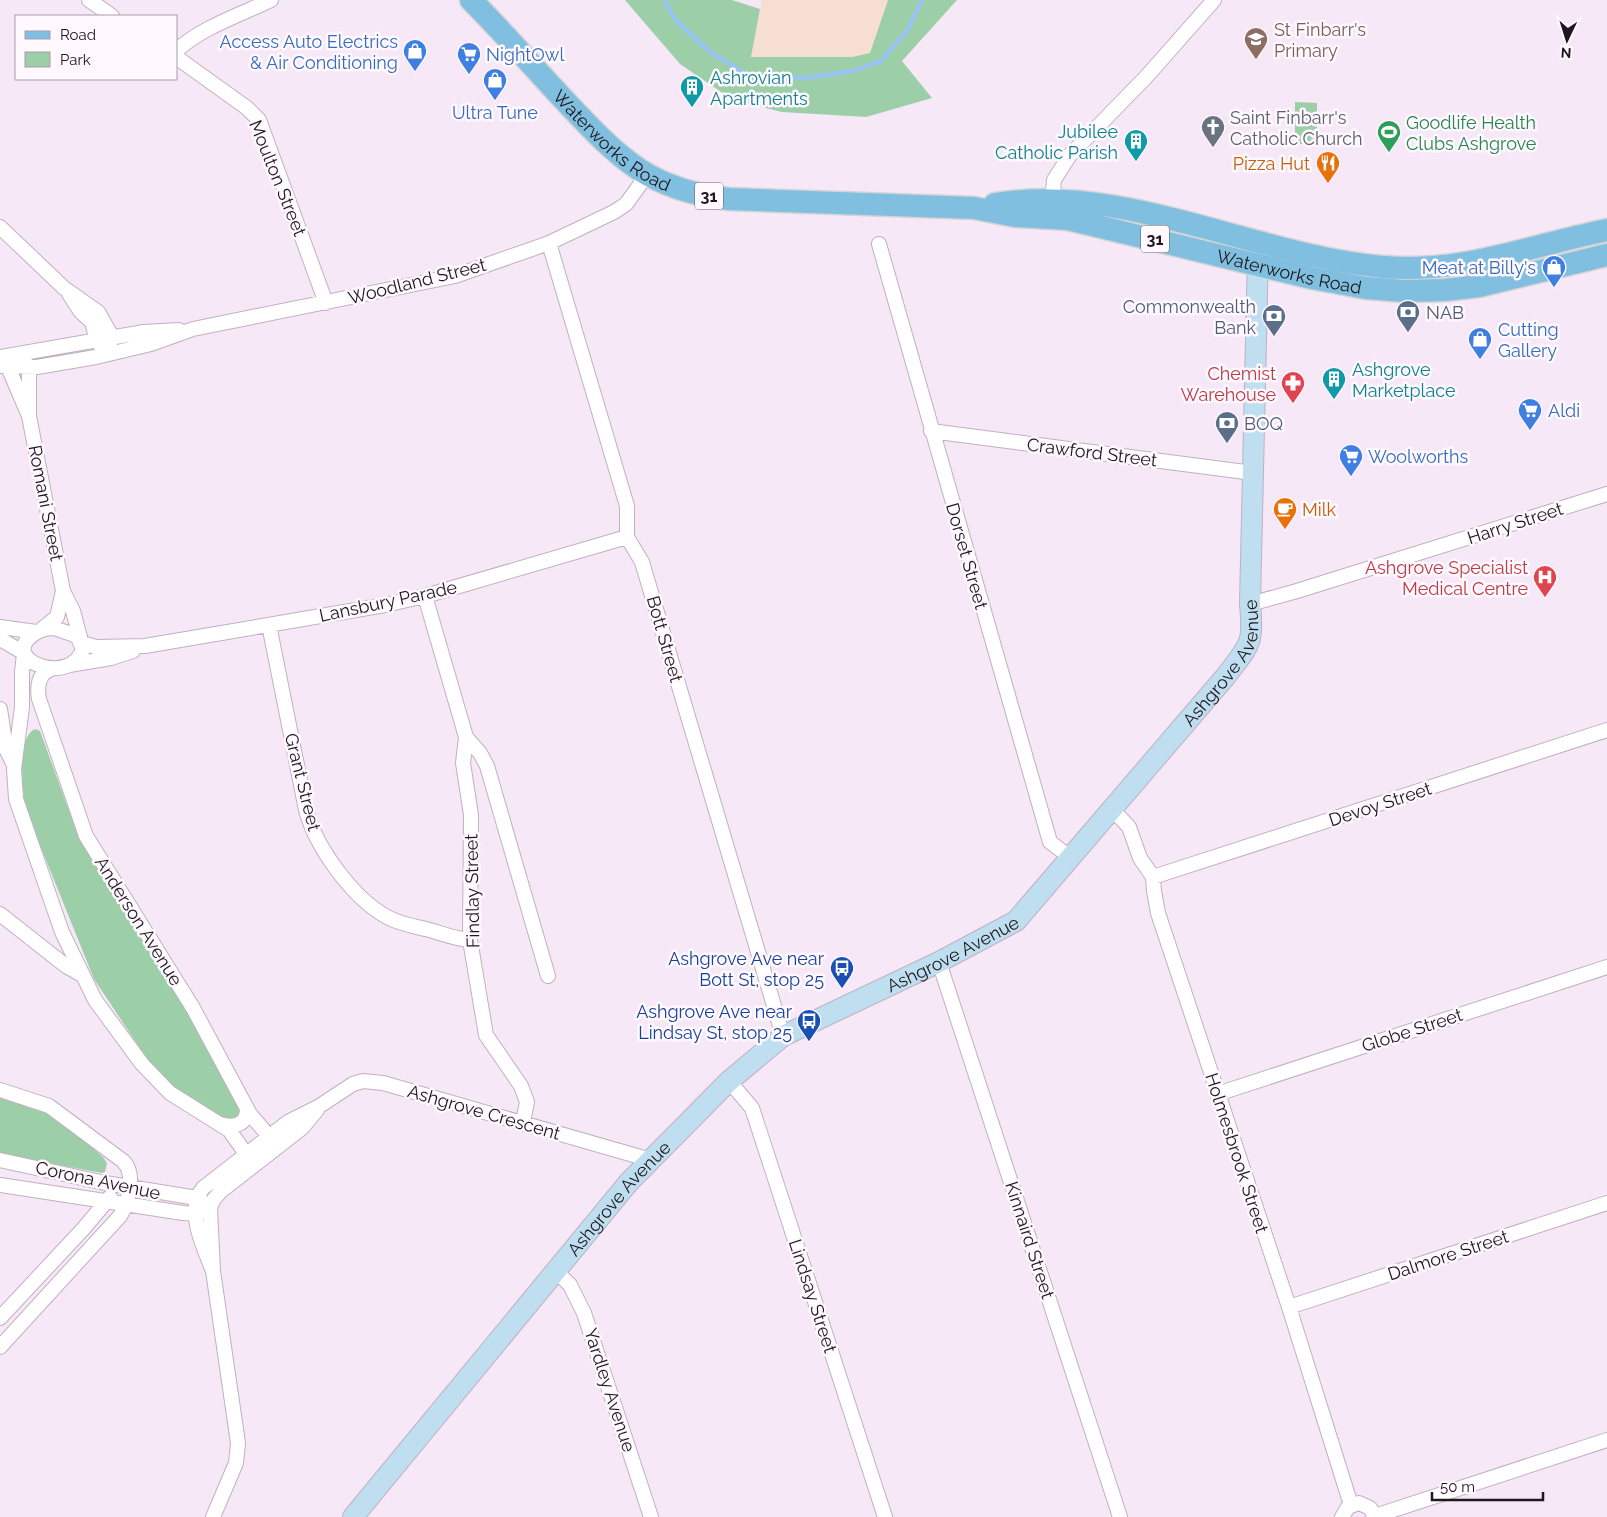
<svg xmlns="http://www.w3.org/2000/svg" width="1607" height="1517" font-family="Raleway,sans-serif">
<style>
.industrial{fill:#f6ded3}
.green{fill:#9ccfa7}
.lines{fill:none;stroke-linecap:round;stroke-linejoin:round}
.stream{stroke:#97c4f1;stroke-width:4.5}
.minor-casing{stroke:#bfb1c0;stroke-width:16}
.secondary-casing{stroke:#bfb1c0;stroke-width:22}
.primary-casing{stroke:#d6d5d6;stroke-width:25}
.minor{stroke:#fff;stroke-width:14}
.secondary{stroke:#bfdff0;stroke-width:20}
.primary{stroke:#80bfe0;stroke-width:22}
.labels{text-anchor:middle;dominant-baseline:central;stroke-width:5;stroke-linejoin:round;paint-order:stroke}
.shield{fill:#fff8ff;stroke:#615b61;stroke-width:1}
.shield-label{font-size:16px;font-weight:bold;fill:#1d181d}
.education-label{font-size:18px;fill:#785e54;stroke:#fff8ff;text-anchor:start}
.shop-label{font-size:18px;fill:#366cbe;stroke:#fff8ff;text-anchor:start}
.culture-label{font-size:18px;fill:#0d838f;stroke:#fff8ff;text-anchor:start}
.worship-label{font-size:18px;fill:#5b616d;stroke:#fff8ff;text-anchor:start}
.leisure-label{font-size:18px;fill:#27864d;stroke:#fff8ff;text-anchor:start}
.street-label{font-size:18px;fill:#1d181d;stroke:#fff8ff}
.food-label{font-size:18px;fill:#c56008;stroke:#fff8ff;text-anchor:end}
.service-label{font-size:18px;fill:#4e5e75;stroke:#fff8ff;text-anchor:start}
.health-label{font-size:18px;fill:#be3a42;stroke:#fff8ff;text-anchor:end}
.transit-label{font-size:18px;fill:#164399;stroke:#fff8ff;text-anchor:end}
</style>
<rect width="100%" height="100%" fill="#f7e8f8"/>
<path class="industrial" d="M762,0H888L871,53L852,57H751Z"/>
<path class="green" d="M625,0H732L760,9L751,57H852L870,53L888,0H957L902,61L932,98L866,117L782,112L733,100L680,64Z
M1295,102L1317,103V144H1295Z
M35,729L40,731L73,822L87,848L149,944L231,1085L241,1115L229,1122L175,1091L153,1068L94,979L25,808C23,790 16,738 35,729Z
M0,1097L36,1107L58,1119L103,1157L107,1163L105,1172L102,1173L0,1154Z"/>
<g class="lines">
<path class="stream" d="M664,0L674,18L710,52L748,75L806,78L853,71L881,61L907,31L922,0"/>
<g class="minor-casing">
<path id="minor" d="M89,0L112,16
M176,51C202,27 240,15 271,0
M176,57L247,108L259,120L326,303
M1052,207L1054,180L1070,155L1147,76L1214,0
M0,227L64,288L98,312L110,333L111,338L109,347
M549,243L627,506V537L642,562L783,1036
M879,244L1050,842L1071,858
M69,294L80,311L92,322L97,341L103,349
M0,357L144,332L179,330
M0,366L37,367L96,357L151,344L193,329L455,276L549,243L614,212L626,204L647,175
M29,416L8,367L18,354L29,367V416L63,591L57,617L42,629
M931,431L1253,473
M63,591L73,611L81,641
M425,596L466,737L463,763L471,815L470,940L486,1035L521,1086L527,1102L523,1122
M1250,604L1297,591L1607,494
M269,625L306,810C316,848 354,900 389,918C403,925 419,927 433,931C446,935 457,939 470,940
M0,627L36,632
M54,628L77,636L83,649C71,686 4,662 29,638C36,631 44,628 54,628Z
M0,639L24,653
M82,643L96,647L145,646L385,605L425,596L627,537
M24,654L22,672V707L14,769L16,799L62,932L95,1000L142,1064L170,1093L229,1130L254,1165
M69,665L111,658L133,651
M51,669C38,673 37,687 39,699L86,836L193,1008L250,1114L278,1147
M0,709L6,749L14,765
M466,737L480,753L487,766L548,976
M1112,809L1129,827L1140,858L1153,877L1154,891L1158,913L1289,1307L1351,1505
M1153,877L1607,730
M0,914L66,966L82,975
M939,962L1120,1517
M729,1081L752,1108L885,1517
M0,1090L49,1106L123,1161C136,1173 129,1202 120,1216L0,1347
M1217,1094L1607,967
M220,1124C234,1128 247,1125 247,1109
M0,1160L105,1183L197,1198L204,1203
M0,1185L183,1213L196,1214L204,1211
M555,1270L570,1285L584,1313L651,1517
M213,1271C204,1248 185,1211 203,1188L288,1122L318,1107L353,1084L363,1081L383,1083L651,1160
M1289,1307L1607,1203
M0,1318L84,1228L110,1197
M1375,1516L1607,1440
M213,1517L236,1463L238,1443L213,1271L210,1208L214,1199L221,1191L302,1128L317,1110
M1342,1517L1348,1507L1359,1503L1370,1508L1375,1517"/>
</g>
<g class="secondary-casing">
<g id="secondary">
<path id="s1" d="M353,1517L629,1182L729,1081L783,1036L939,962L1016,921L1226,676C1250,644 1254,645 1250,604L1258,251"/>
</g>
</g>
<g class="primary-casing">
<g id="primary">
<path id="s2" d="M471,0C504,33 535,69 567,103C620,159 649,190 729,199L974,208L1015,216L1068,219L1312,278L1366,288L1404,291L1445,290L1479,286L1607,255"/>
<path d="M995,204C1125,183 1255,256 1384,267C1462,274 1532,245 1607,230"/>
</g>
</g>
<use href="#minor" class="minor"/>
<use href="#secondary" class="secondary"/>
<use href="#primary" class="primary"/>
</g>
<defs>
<g id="school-pin" transform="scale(1.25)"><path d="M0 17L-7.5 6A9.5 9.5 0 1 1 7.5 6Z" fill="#8d6e63" stroke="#fff8ff"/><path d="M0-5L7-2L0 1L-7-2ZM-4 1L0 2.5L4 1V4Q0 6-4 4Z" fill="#fff"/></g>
<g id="shop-pin" transform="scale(1.25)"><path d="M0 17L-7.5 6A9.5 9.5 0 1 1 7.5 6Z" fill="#3f7fe0" stroke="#fff8ff"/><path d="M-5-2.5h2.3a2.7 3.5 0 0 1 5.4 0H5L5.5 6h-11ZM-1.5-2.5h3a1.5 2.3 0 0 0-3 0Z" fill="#fff"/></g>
<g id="supermarket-pin" transform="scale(1.25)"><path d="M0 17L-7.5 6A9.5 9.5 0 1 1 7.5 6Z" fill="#3f7fe0" stroke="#fff8ff"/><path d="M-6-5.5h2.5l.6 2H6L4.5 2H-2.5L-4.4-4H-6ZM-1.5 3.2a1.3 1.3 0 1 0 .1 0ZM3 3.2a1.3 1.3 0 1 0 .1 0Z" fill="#fff"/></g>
<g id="building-pin" transform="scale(1.25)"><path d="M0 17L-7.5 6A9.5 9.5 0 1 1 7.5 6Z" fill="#0f9aa8" stroke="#fff8ff"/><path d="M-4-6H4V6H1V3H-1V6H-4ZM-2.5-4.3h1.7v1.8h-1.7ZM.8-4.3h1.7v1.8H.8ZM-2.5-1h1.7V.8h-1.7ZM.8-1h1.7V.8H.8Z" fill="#fff"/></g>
<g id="church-pin" transform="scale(1.25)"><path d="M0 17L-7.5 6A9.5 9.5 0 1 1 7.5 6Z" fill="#6b7280" stroke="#fff8ff"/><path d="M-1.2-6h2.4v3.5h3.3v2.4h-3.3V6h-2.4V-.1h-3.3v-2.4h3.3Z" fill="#fff"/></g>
<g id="stadium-pin" transform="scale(1.25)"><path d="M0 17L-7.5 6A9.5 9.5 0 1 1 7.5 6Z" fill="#2e9e5b" stroke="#fff8ff"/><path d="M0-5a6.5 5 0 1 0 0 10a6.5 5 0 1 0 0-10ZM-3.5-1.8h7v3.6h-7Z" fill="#fff"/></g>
<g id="restaurant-pin" transform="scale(1.25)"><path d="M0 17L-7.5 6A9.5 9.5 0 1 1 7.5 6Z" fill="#e8710a" stroke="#fff8ff"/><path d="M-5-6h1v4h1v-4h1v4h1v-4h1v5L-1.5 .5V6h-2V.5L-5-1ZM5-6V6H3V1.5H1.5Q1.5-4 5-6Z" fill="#fff"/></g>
<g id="bank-pin" transform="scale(1.25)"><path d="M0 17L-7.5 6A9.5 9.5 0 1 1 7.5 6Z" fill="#5c6f8a" stroke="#fff8ff"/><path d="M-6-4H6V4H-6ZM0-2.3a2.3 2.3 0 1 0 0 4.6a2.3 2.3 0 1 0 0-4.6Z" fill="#fff"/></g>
<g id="pharmacy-pin" transform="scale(1.25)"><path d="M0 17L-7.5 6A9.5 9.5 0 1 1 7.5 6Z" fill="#e0444e" stroke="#fff8ff"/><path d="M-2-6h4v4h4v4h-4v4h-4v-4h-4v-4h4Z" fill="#fff"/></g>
<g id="cafe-pin" transform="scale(1.25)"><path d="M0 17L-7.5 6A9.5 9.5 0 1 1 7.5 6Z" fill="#e8710a" stroke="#fff8ff"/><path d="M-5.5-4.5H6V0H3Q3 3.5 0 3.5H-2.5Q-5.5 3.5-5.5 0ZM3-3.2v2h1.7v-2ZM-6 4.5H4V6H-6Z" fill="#fff"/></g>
<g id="hospital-pin" transform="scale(1.25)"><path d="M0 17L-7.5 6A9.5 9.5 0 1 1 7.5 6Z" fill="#e0444e" stroke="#fff8ff"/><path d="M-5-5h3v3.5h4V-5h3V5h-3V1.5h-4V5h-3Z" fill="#fff"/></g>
<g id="bus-pin" transform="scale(1.25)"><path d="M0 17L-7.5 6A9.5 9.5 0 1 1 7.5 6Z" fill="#1a4fb4" stroke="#fff8ff"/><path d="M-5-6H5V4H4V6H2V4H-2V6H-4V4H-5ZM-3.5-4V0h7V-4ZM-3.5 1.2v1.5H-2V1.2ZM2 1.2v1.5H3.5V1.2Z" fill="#fff"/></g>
</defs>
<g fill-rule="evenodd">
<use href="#school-pin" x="1256" y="39"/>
<use href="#shop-pin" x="415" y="51"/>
<use href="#supermarket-pin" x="469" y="54"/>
<use href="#shop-pin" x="495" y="80"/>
<use href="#building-pin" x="692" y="87"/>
<use href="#church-pin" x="1213" y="127"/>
<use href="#stadium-pin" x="1389" y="132"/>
<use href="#building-pin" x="1136" y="141"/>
<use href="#restaurant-pin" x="1328" y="163"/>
<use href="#shop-pin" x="1554" y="267"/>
<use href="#bank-pin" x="1408" y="312"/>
<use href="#bank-pin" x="1274" y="316"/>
<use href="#shop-pin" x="1480" y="339"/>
<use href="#building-pin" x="1334" y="379"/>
<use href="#pharmacy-pin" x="1293" y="383"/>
<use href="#supermarket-pin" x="1530" y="410"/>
<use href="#bank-pin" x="1227" y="423"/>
<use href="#supermarket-pin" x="1351" y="456"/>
<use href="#cafe-pin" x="1285" y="509"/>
<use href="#hospital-pin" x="1545" y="577"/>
<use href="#bus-pin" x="842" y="968"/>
<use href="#bus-pin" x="809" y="1021"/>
</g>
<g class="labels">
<g class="shield">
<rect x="695" y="182.5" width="28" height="27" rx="4"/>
<rect x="1141" y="225.5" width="28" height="27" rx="4"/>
</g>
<g class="shield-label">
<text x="709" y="196">31</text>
<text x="1155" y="239">31</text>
</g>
<g class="education-label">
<text x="1274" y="29">St Finbarr's<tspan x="1274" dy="21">Primary</tspan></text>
</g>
<g class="shop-label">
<text x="398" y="41" text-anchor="end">Access Auto Electrics<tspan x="398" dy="21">&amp; Air Conditioning</tspan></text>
<text x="486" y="54">NightOwl</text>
<text x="495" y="112" text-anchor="middle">Ultra Tune</text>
<text x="1536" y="267" text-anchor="end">Meat at Billy's</text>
<text x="1498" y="329">Cutting<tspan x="1498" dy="21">Gallery</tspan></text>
<text x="1548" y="410">Aldi</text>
<text x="1368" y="456">Woolworths</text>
</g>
<g class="culture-label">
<text x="710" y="77">Ashrovian<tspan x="710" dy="21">Apartments</tspan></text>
<text x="1118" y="131" text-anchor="end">Jubilee<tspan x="1118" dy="21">Catholic Parish</tspan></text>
<text x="1352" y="369">Ashgrove<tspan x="1352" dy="21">Marketplace</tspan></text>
</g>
<g class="worship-label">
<text x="1230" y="117">Saint Finbarr's<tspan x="1230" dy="21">Catholic Church</tspan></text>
</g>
<g class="leisure-label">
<text x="1406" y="122">Goodlife Health<tspan x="1406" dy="21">Clubs Ashgrove</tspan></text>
</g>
<g class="street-label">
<text stroke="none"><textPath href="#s2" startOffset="200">Waterworks Road</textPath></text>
<text transform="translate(278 178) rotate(68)">Moulton Street</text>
<text stroke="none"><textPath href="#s2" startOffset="902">Waterworks Road</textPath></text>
<text transform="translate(417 281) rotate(-14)">Woodland Street</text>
<text transform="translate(1092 452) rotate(7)">Crawford Street</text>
<text transform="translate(46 503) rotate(79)">Romani Street</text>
<text transform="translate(1515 523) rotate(-18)">Harry Street</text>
<text transform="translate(967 556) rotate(74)">Dorset Street</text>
<text transform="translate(388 601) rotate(-12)">Lansbury Parade</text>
<text transform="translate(665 639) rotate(74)">Bott Street</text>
<text stroke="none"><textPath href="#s1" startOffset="1240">Ashgrove Avenue</textPath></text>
<text transform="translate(303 782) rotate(76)">Grant Street</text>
<text transform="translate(1380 804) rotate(-18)">Devoy Street</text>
<text transform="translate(472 891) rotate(-91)">Findlay Street</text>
<text transform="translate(139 921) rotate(58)">Anderson Avenue</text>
<text stroke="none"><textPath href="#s1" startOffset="835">Ashgrove Avenue</textPath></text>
<text transform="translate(1412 1030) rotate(-18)">Globe Street</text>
<text transform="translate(484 1112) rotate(16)">Ashgrove Crescent</text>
<text transform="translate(1237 1153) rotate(72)">Holmesbrook Street</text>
<text transform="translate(98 1180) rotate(12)">Corona Avenue</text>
<text stroke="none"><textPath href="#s1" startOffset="415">Ashgrove Avenue</textPath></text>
<text transform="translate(1030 1240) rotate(72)">Kinnaird Street</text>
<text transform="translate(1448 1255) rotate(-18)">Dalmore Street</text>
<text transform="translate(813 1296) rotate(72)">Lindsay Street</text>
<text transform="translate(610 1390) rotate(72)">Yardley Avenue</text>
</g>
<g class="food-label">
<text x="1310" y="163">Pizza Hut</text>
<text x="1302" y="509" text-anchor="start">Milk</text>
</g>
<g class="service-label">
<text x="1256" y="306" text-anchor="end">Commonwealth<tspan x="1256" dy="21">Bank</tspan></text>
<text x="1426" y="312">NAB</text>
<text x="1244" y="423">BOQ</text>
</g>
<g class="health-label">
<text x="1276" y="373">Chemist<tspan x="1276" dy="21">Warehouse</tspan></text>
<text x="1528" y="567">Ashgrove Specialist<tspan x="1528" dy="21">Medical Centre</tspan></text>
</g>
<g class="transit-label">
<text x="824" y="958">Ashgrove Ave near<tspan x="824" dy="21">Bott St, stop 25</tspan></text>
<text x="792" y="1011">Ashgrove Ave near<tspan x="792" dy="21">Lindsay St, stop 25</tspan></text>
</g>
</g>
<rect x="15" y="15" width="162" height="65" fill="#fff8ff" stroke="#a59ea5"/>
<rect x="25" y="31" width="25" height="8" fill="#80bfe0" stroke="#a59ea5"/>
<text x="60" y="40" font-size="15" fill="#1d181d">Road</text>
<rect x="25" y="52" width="25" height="15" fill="#9ccfa7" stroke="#a59ea5"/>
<text x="60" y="65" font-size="15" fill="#1d181d">Park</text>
<g transform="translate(1567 40) rotate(184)" stroke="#fff8ff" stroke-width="4" paint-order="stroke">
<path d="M0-4L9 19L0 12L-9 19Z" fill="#1d181d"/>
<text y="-8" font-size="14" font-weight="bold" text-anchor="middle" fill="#1d181d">N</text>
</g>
<path d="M1432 1492v8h111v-8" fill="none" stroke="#1d181d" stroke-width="2.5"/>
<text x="1440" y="1492" font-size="15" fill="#1d181d" stroke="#fff8ff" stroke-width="4" paint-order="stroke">50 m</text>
</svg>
